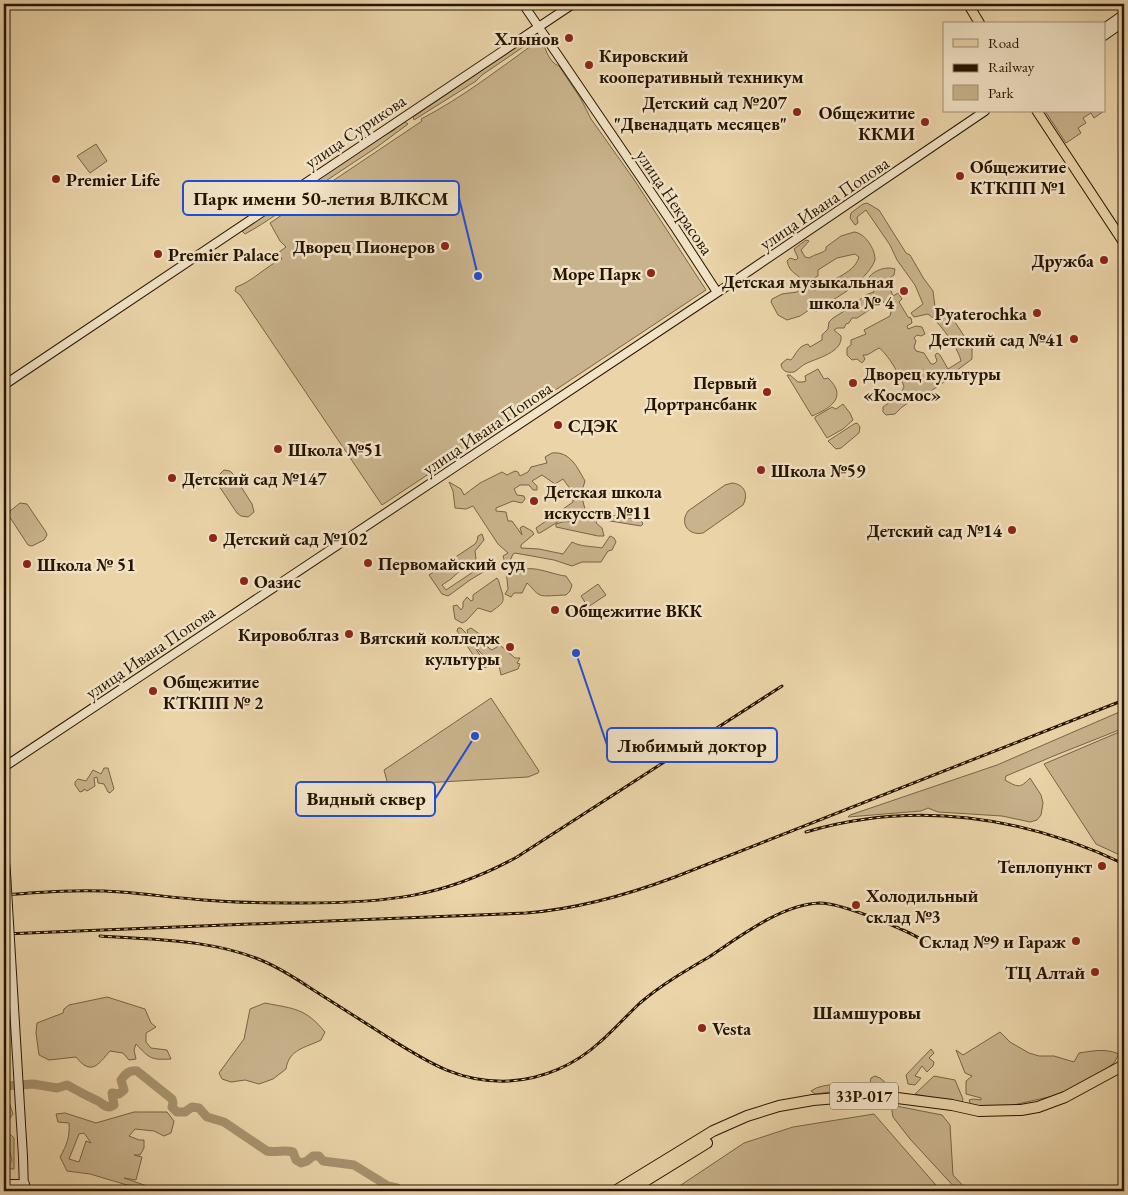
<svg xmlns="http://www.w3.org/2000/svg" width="1128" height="1195" font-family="'EB Garamond',serif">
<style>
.green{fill:#c9b38c;stroke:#776446;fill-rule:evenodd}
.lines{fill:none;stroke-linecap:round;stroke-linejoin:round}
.river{stroke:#a7936f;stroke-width:9}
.secondary-casing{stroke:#251401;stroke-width:10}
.primary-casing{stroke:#251401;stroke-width:11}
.highway-casing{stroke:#251401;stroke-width:12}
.secondary{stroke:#f1e3c6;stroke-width:8}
.primary{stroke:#ead4a8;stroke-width:9}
.highway{stroke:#ead4a8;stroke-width:10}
.rail-casing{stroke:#251401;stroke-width:3}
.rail{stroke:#f1e3c6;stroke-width:1;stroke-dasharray:4;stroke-linecap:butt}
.secondary-bridge-casing{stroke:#251401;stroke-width:10;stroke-linecap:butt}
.secondary-bridge{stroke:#f1e3c6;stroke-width:8}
.poi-dot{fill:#8f2418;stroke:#f1e3c6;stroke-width:2}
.labels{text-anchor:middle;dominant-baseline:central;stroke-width:5;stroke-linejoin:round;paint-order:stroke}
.shield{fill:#f1e3c6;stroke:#62523c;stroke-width:1}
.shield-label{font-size:16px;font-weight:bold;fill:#251401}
.poi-label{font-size:18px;font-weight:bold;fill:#251401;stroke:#f1e3c6;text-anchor:start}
.street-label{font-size:18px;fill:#251401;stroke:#f1e3c6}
.neighbourhood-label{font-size:19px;font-weight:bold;fill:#251401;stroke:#f1e3c6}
.leader{fill:none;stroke:#1d4ed8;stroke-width:2}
.callout-dot{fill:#1d4ed8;stroke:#f1e3c6;stroke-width:2}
.callout{fill:#f1e3c6;stroke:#1d4ed8;stroke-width:2}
.callout-label{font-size:19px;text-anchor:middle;font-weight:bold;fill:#251401}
</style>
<rect width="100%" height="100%" fill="#ead4a8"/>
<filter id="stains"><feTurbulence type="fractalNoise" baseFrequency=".004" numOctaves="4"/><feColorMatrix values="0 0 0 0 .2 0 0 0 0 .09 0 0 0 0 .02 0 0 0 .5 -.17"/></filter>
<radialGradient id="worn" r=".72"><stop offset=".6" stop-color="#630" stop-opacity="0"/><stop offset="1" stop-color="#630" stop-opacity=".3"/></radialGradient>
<path class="green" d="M528,39L530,40L529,43L482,75L476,81L414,120L413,117Z
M538,41H543C545,50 550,63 559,66L581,99L591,119L633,178L706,290L382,505L240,295L235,291L236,287C252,282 266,266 282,259L278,253L286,247L280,241L270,223L422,121L421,119C462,98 500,68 538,41Z
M1045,111H1104L1094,118L1091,113L1083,118L1086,123L1078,128L1081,133L1066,143Z
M404,121L408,124L377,147L294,202C287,205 283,209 277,214C267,221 256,228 245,234L242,231L263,215L283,203L363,148L394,130Z
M96,144L107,161L90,173L77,156Z
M867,203L879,210L906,253L910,255L924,279L933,291L935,307L941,308L944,307L947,309L945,312L946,315L951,316L972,348V359L956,371L951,380L944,382L925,395L915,398L902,407L895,414L886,415L883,412V407L899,396L904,387C902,378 887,353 879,348L867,355H863L865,359L862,363L857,359L852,360L847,355V348L851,345V340L866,334L864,330L890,316L891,312L883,301L881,302L857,318H852L849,323L846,324L844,328H837L834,330L841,336C843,352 818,358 807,363C802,365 798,370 794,372C786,373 782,371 781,364L787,359L791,360C797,353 798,346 808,344L810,347L822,340V335L828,329L829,322L833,318L854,305L865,295L874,292L869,277C875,270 886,266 895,269L894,275L887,280L893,296L898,293L902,299L899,302L908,317L911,318L912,323L907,326L908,329L916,326L922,327L925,334L921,336L917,335L914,338L916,341L914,347L916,351L924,353L931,364H934L937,361L935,355L937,353L940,355L948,369L961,361C958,347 939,322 928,314L914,317L911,313L923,304L915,285L897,260L890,245L866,210L857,217L858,223L855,225L850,218L851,213L863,204Z
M854,232C865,233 875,249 875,259C875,265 861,281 855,284C852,285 851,285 847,284V291L830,302L825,299L822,301L820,309L817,311L809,310L800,316L787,320L778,315L771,302L772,299L782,294L797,292L804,283C799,273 790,275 787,261L790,258L796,260L798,258L794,249L806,240L809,241L801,250L805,257L809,258C815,254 821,254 826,250V247L841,236ZM855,254L859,257C854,275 827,280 814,291L808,285L811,280L818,276V270L837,258Z
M818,369L824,379L828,378C848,397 831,408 812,416L787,375H790L798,382H803L806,381L805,376Z
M843,404L850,413L853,420L843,429L827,438L815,419V417L832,407L836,409Z
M857,423L860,427L859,433L841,448L836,449L828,441L854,424Z
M552,453C570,451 577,467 585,481L581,494L586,513L589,515L592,512L598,513L635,519L641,520L643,524L641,526L598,519L596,523L602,528L604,536H598L556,527V524L562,522L577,521L581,513L578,511L572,513L540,533H538L536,528L573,502V500L562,497V490H571L563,479L555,484L542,475L532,481L537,486V490H533L529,485H520L514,489L517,495L524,496L525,499L522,503L513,501L496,508V511L506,512L508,521H512L522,535L520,528L523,526L532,531L534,534L521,545V548L539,549L563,554L572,542C581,547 592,546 602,548L610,536L614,538L616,542L612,550L608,551L601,562H582L572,566L554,560L515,553L513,554L509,563H505L503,556L508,553L498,544L473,506L466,509L455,508L453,491L449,482L461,489L464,495L480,483L502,472L507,475L515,471L518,472L520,476L528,472L531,467L547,463L545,457Z
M224,470L230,471L233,474L252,504L254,512L248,517L241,516L237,513L219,486L218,476Z
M732,483C744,484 749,494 743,505L703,533C689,536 679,524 688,511L725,485Z
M20,503L27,504L46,532L47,535L44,540L32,546L28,545L9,516L10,511Z
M482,534L484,540L475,551L476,559L473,563L464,567L451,579L442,585L446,590L491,560L495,561V565L470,580L451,594L448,596L442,594L429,575L475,544L477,541L478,536Z
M510,565L521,571C532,564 553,575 566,576L572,585L570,591L566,595C560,595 543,597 540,595C535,593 532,587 527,583L522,593H514L511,597L505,594L508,589L506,569Z
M497,578C500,582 499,584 501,589C506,604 502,603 491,612L478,608L466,621L462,623L455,619L453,606L457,605L461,610L463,607V602L467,597L471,601L473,600V595Z
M598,584L606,595L588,607L581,596Z
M458,628H461L465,632L485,663L487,667L482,668L457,631Z
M471,628L481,635V640L490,649L492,650L500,645L515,658H520L517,663L520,664L518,669L501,675L499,666L496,663H491C483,655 468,642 467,630Z
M491,698L539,771L538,773L528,777L388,785L384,770Z
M1124,710V728L1056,755L1006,776L1005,780C1017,787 1020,789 1030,778L1041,795L1043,803L1041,815L1037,820L1030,822L1002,816L938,812L928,808L921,811L848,817L850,815L997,765Z
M1124,730V857L1096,844L1044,764Z
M104,768H108L114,789L110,793L108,792L104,784L98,783L97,777L94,778L95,786L87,791L84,789L83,791L80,792L75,785V782L78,779L86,781L93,770L101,774Z
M4,977L8,1057L7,1081L4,1079Z
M107,997L145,1009L151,1023L156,1027L146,1033V1042L151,1048L167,1050L171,1059C151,1060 150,1059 136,1044L134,1050L136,1059L129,1060L123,1053L110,1051C98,1065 91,1076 76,1057L49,1060L39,1055L36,1033L37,1023L63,1013L64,1009L69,1005Z
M265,1003C295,1009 305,1008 325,1032L321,1040C305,1048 289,1049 286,1069L273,1079L259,1084L245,1080L231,1082L222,1079L219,1073L244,1039L250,1009Z
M1000,1032L1010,1042L1029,1053L1039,1056H1054L1074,1062L1079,1053C1093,1051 1105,1048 1119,1054L1114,1063L1106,1069L1062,1094L1009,1106H971L969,1100L973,1099L981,1100V1098L966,1094V1081L972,1076L965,1073L956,1050L963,1055Z
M931,1049L934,1053L929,1058L934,1062L933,1066L927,1072L922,1066L915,1076L921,1078L915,1085L908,1084L906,1075Z
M875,1076L880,1078L887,1084L898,1086V1091C890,1091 883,1090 876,1089C869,1087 862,1092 854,1089L815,1094L811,1091C824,1081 855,1085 870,1083L871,1078Z
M934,1076L955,1080L963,1099L961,1104L915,1094Z
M4,1095L9,1102L13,1114L7,1122L6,1130L14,1138V1169H11L7,1165L12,1161L10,1152L4,1147Z
M891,1105L942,1115L950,1125L953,1175L968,1191H958L910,1139L893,1117Z
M134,1112H167L174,1121L171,1133L164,1136L154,1131L135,1129L129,1136L139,1140H144V1148L140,1155H134L142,1157L136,1180L124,1178L147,1186L127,1185L90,1174L67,1171L60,1157C67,1145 70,1136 69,1123L58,1122L56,1114L65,1113L96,1123ZM84,1133L91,1143L86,1141L79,1162L69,1159L79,1134Z
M874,1114L941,1191H672L744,1143L793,1127Z"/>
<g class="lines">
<path class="river" d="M4,1086L33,1084L57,1088L67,1085C77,1090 86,1096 96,1100C102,1102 103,1107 110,1107L114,1105L112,1093L119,1094L124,1090L121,1080C125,1074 129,1070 137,1071L172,1099L173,1103L172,1107L177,1112H185L192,1107L199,1108L207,1117L224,1122L267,1151C276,1153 285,1149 293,1152L296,1160L301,1163L307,1161L313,1156H319L323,1161L354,1165L388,1186L397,1188L398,1191"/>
<g class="secondary-casing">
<path id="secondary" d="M523,4L676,229L717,292
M1104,28L1124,14
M1104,36L1124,22
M4,385L573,4
M4,767L727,286L985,111
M4,850L6,873
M23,1157L24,1191
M4,1184H25"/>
</g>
<g class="primary-casing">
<path id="primary" d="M968,4L980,24
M1037,111L1124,243"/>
</g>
<g class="highway-casing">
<path id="highway" d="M615,1191L713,1131L747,1116L779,1106L813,1100L874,1095L952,1105L979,1111L1021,1110L1038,1107L1065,1097L1124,1065
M629,1191L707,1143"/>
</g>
<use href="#secondary" class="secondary"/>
<use href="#primary" class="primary"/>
<use href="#highway" class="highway"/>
<g class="rail-casing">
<path id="rail" d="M806,832C914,800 1024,816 1124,864
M4,895C42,892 82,889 121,892C148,894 176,898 204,900C236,903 269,903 302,903C385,903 442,898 517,857L782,686
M4,934L526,913C578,909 627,895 675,877L1124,700
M100,936C154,940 212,939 263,961C282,969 298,980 315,991C340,1007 364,1022 389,1038C429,1063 460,1083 509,1081C543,1079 575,1065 600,1042C614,1030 626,1016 640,1003C661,985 685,971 709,957C739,937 782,904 820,903C841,903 905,929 924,941"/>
</g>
<use href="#rail" class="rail"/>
<g class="secondary-bridge-casing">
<path id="secondary-bridge" d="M6,873L23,1157"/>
</g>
<use href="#secondary-bridge" class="secondary-bridge"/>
</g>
<g class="poi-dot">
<circle cx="569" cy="38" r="5"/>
<circle cx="589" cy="65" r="5"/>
<circle cx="797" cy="112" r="5"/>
<circle cx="925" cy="122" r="5"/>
<circle cx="960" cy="176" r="5"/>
<circle cx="56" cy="179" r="5"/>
<circle cx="445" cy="246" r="5"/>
<circle cx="158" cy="254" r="5"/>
<circle cx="1104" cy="260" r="5"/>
<circle cx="651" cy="273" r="5"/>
<circle cx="904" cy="291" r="5"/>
<circle cx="1037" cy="313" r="5"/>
<circle cx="1074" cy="339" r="5"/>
<circle cx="853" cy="383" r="5"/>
<circle cx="767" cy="392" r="5"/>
<circle cx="558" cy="425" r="5"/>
<circle cx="278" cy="449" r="5"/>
<circle cx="761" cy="470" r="5"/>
<circle cx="172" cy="478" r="5"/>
<circle cx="534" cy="501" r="5"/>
<circle cx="1012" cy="530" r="5"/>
<circle cx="213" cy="538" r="5"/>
<circle cx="368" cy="563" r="5"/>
<circle cx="27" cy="564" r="5"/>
<circle cx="244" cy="581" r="5"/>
<circle cx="555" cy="610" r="5"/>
<circle cx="349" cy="634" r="5"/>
<circle cx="510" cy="647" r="5"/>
<circle cx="153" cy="691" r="5"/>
<circle cx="1102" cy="866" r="5"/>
<circle cx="856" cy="905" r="5"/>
<circle cx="1076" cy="941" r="5"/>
<circle cx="1095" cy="972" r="5"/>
<circle cx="702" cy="1028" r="5"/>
</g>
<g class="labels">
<rect class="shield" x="830" y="1082.5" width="68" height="27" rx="4"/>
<g class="shield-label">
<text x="864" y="1096">33Р-017</text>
</g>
<g class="poi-label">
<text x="559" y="38" text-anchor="end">Хлынов</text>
<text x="599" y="55">Кировский<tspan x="599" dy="21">кооперативный техникум</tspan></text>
<text x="787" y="102" text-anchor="end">Детский сад №207<tspan x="787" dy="21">"Двенадцать месяцев"</tspan></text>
<text x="915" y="112" text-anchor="end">Общежитие<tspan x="915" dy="21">ККМИ</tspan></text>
<text x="970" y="166">Общежитие<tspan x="970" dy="21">КТКПП №1</tspan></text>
<text x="66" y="179">Premier Life</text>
<text x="435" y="246" text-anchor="end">Дворец Пионеров</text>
<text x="168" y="254">Premier Palace</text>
<text x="1094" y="260" text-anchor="end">Дружба</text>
<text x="641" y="273" text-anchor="end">Море Парк</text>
<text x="894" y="281" text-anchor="end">Детская музыкальная<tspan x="894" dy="21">школа № 4</tspan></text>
<text x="1027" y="313" text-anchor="end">Pyaterochka</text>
<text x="1064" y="339" text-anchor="end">Детский сад №41</text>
<text x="863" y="373">Дворец культуры<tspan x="863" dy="21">«Космос»</tspan></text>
<text x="757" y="382" text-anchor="end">Первый<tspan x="757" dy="21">Дортрансбанк</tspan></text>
<text x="568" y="425">СДЭК</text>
<text x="288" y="449">Школа №51</text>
<text x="771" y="470">Школа №59</text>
<text x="182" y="478">Детский сад №147</text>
<text x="544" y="491">Детская школа<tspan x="544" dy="21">искусств №11</tspan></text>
<text x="1002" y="530" text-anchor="end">Детский сад №14</text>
<text x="223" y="538">Детский сад №102</text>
<text x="378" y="563">Первомайский суд</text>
<text x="37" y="564">Школа № 51</text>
<text x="254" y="581">Оазис</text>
<text x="565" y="610">Общежитие ВКК</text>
<text x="339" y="634" text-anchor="end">Кировоблгаз</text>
<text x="500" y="637" text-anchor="end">Вятский колледж<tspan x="500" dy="21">культуры</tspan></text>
<text x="163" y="681">Общежитие<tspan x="163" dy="21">КТКПП № 2</tspan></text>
<text x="1092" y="866" text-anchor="end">Теплопункт</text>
<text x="866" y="895">Холодильный<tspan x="866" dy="21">склад №3</tspan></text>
<text x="1066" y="941" text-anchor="end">Склад №9 и Гараж</text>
<text x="1085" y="972" text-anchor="end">ТЦ Алтай</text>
<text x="712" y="1028">Vesta</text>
</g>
<g class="street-label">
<text transform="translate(355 131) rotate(-34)">улица Сурикова</text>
<text transform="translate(675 202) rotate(56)">улица Некрасова</text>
<text transform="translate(824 203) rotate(-34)">улица Ивана Попова</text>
<text transform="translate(487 428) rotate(-34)">улица Ивана Попова</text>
<text transform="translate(150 652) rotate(-34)">улица Ивана Попова</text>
</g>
<g class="neighbourhood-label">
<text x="867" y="1012">Шамшуровы</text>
</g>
</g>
<path class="leader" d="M478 276L459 198M576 653L607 745M475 736L435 799"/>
<g class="callout-dot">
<circle cx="478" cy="276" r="5"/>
<circle cx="576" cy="653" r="5"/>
<circle cx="475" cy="736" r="5"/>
</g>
<g class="callout">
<rect x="183" y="181" width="276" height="34" rx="5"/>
<rect x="607" y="728" width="170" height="34" rx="5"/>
<rect x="296" y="782" width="139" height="34" rx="5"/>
</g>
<g class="callout-label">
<text x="321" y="205">Парк имени 50-летия ВЛКСМ</text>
<text x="692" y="752">Любимый доктор</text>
<text x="366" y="805">Видный сквер</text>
</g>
<rect width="1128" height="1195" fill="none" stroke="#ead4a8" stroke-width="20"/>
<rect x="5" y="5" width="1118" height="1185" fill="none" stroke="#251401" stroke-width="2.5"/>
<rect x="10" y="10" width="1108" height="1175" fill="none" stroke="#251401"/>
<rect x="943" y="22" width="162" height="90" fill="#f1e3c6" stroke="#9f9077"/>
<rect x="953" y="39" width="25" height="8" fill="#ead4a8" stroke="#9f9077"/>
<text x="988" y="48" font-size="15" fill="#251401">Road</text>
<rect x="953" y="64" width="25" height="8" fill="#251401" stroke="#9f9077"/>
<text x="988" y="72" font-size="15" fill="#251401">Railway</text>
<rect x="953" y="85" width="25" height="15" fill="#c9b38c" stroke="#9f9077"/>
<text x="988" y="98" font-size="15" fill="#251401">Park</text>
<rect width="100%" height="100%" filter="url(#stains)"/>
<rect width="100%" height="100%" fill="url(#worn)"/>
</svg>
